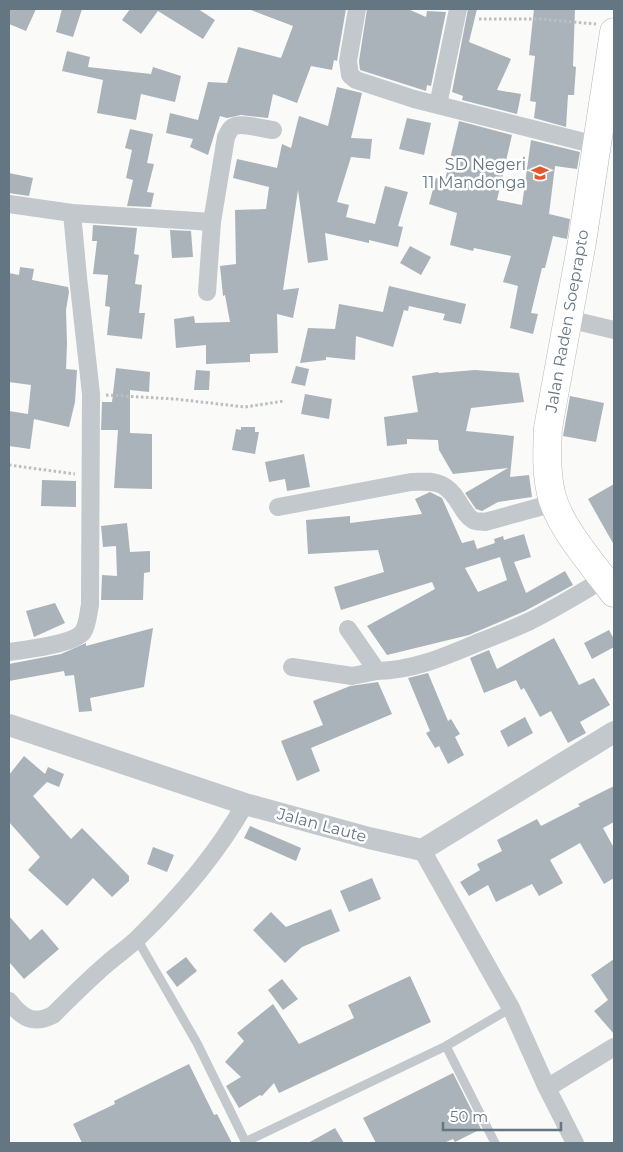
<svg xmlns="http://www.w3.org/2000/svg" width="623" height="1152" font-family="Montserrat,sans-serif">
<style>
.building{fill:#aab3b9;fill-rule:evenodd}
.lines{fill:none;stroke-linecap:round;stroke-linejoin:round}
.trunk-casing{stroke:#b4b9bd;stroke-width:29}
.path{stroke:#bbbfc2;stroke-width:3;stroke-dasharray:2.5 2.5;stroke-linecap:butt}
.service{stroke:#c3c8cc;stroke-width:9}
.minor{stroke:#c3c8cc;stroke-width:18}
.tertiary{stroke:#c3c8cc;stroke-width:22}
.trunk{stroke:#fff;stroke-width:28}
.labels{text-anchor:middle;dominant-baseline:central;stroke-width:5;stroke-linejoin:round;paint-order:stroke}
.poi-label{font-size:16px;fill:#657683;stroke:#fff;text-anchor:end}
.street-label{font-size:16px;fill:#657683;stroke:#fff}
</style>
<rect width="100%" height="100%" fill="#fafaf8"/>
<path class="building" d="M9,9H36L26,31L9,24Z
M62,9H82L73,37L56,32Z
M130,9H198L215,20L203,39L158,11L141,34L122,20Z
M251,9H346L337,61L334,60L332,70L311,66L297,103L273,94L268,118L241,115L227,118L220,116L208,155L190,147L193,139L166,133L170,113L198,120L208,82L227,83L238,47L281,58L293,26L251,10Z
M367,9H408L426,17L427,11L446,12L431,86L427,85L426,91L360,70L359,61Z
M468,9H477L469,42L511,59L497,90L521,94L517,114L462,100L463,96L452,92Z
M534,9H575L573,66L576,67L574,95H568L566,127L534,118L536,102L530,101L535,56L529,55Z
M67,51L90,57L88,67L151,74L153,67L181,76L175,102L141,94L136,120L97,113L103,80L62,71Z
M337,87L362,93L351,138L372,139L370,159L351,157L337,202L349,205L346,217L375,224L385,186L408,192L398,226L403,227L398,247L369,240V243L325,233L328,260L308,263L298,190L283,290L299,288L293,318L277,314L278,353L250,354V362L206,364V345L176,348L174,319L194,316L195,323L230,322L225,295L223,296L220,266L236,264L235,210L266,209L269,187L233,178L237,159L277,168L282,144L291,148L299,116L328,126Z
M407,118L431,123L424,155L399,149Z
M459,121L512,135L497,200L522,205L531,140L580,152L577,169L555,166L549,214L570,219L567,239L553,236L545,268H542L531,313L538,314L533,334L510,328L518,286L503,282L511,256L474,248L473,251L450,245L457,213L429,204L436,178L445,180Z
M130,129L153,134L147,163L154,164L147,192L154,193L151,207L127,206L133,180L126,178L132,150L125,148Z
M9,173L33,178L29,196L9,193Z
M93,225L137,228L134,254L139,255L135,284L142,285L139,313H145L142,339L107,335L110,307L105,306L108,275L93,274L97,241H92Z
M170,230L191,231L193,257L172,258Z
M410,246L431,257L421,275L400,263Z
M20,267L34,269L32,280L68,287L69,292L66,310L67,344L66,369L77,370L75,402L69,427L34,419L30,449L9,446V411L28,414L31,385L9,382V273L19,275Z
M389,286L466,304L461,324L443,320L445,314L409,306L408,311L404,310L393,347L356,336L355,360L326,357V360L300,363L308,328L335,329L339,304L383,312Z
M296,366L309,369L305,386L291,383Z
M116,368L150,372L149,392L130,390V433L152,434V489L114,488L118,430H101L102,402H112Z
M196,370L210,371L209,390H194Z
M475,370L519,373L524,402L471,408L466,431L514,436L510,477L529,475L532,497L498,502L482,511L476,509L465,493L508,468L453,474L439,450L438,440L407,439V444L387,446L384,417L418,412L412,376L438,372L439,373Z
M305,394L332,399L329,419L301,414Z
M570,396L604,403L596,442L563,436Z
M241,427H255V432H259L255,454L232,450L236,429L241,430Z
M304,454L310,487L287,491L285,479L269,482L265,462Z
M42,480L76,481V507L41,506Z
M614,484V545L588,499Z
M430,492L442,498L462,543L474,540L477,549L495,543L494,539L503,536L504,540L524,534L531,557L514,562L526,593L565,571L573,585L525,611L469,635L387,655L367,626L435,589L432,582L341,610L334,587L384,572L378,550L308,554L306,520L350,516V523L422,514L415,499ZM500,557L507,580L478,592L465,568Z
M127,523L130,552L150,551V572L144,573L143,600H101L102,575L117,576L116,546L103,547L101,526Z
M55,603L65,623L34,637L26,611Z
M153,628L144,687L90,698L92,711L79,712L74,675L65,676L64,671L9,681V664L61,654L86,643V646Z
M609,630L614,639V647L592,659L584,643Z
M554,638L579,685L594,678L610,705L580,722L586,733L568,743L551,711L540,717L524,688L521,690L516,680L484,693L470,658L489,650L497,669Z
M428,673L448,721L451,719L460,734L455,737L464,755L448,764L439,746L435,748L426,733L430,731L408,678Z
M378,682L392,714L311,748L320,771L297,781L281,741L323,725L313,701L350,686Z
M525,717L533,733L508,747L500,731Z
M24,756L45,774L48,767L64,774L59,787L47,782L33,796L71,839L82,828L129,876V881L112,897L93,878L67,906L28,870L40,857L9,822V775Z
M614,786V822L603,828L614,848V878L604,884L580,843L550,860L563,883L539,896L532,884L496,902L488,885L469,896L460,882L480,870L477,864L502,851L497,840L537,819L541,826L580,806L578,804Z
M250,826L301,848L296,861L244,838Z
M153,847L174,855L167,872L147,864Z
M372,878L381,899L349,912L340,891Z
M331,909L340,931L302,947L285,963L253,930L271,912L286,927Z
M9,916L30,940L42,929L59,949L24,979L9,962Z
M186,957L197,971L177,987L166,972Z
M614,959V1034L594,1011L608,1000L591,975Z
M410,976L431,1022L279,1093L274,1083L262,1096L260,1095L239,1108L226,1086L241,1077L225,1062L244,1041L237,1033L273,1004L299,1044L354,1018L348,1005Z
M282,979L298,999L283,1010L268,990Z
M189,1064L214,1115L217,1114L232,1143H82L73,1124L115,1104L114,1101Z
M453,1073L481,1129L455,1142L453,1139L444,1143H376L363,1118Z
M335,1128L344,1143H308Z"/>
<g class="lines">
<g class="trunk-casing">
<path id="trunk" d="M614,32L582,242L548,428C547,451 546,475 552,497C561,529 594,566 614,593"/>
</g>
<path class="path" d="M479,19H540L596,24
M106,395L175,399L245,407L284,401
M9,465L75,474"/>
<path class="service" d="M137,939L197,1043L246,1143
M245,1142L446,1046
M495,1143L446,1046L511,1008"/>
<path class="minor" d="M357,9L348,61L350,75L356,80L414,99L596,145
M438,105L458,9
M9,204L72,213L78,277L91,394L90,605C88,614 88,624 83,632C74,644 24,650 9,652
M72,213L212,222
M207,292L212,222L226,137C228,134 229,129 233,127C240,122 264,129 273,130
M568,319L614,330
M278,507L411,482C421,482 432,480 442,485C458,493 462,514 473,520C476,522 481,521 485,522L554,503
M348,629L377,671C414,670 444,657 477,643C495,636 513,629 530,621C556,608 580,593 604,579
M292,667L352,676L377,671
M422,850L511,1008L547,1088L575,1143
M9,1001C22,1018 33,1025 53,1015C71,997 89,979 109,962C118,954 129,947 138,938C179,898 217,854 245,804
M547,1088L614,1047"/>
<path class="tertiary" d="M9,725L245,804L369,838L422,850L614,732"/>
<use href="#trunk" class="trunk"/>
</g>
<defs>
<g id="school-bare" transform="scale(1.35)"><path d="M0-5L7-2L0 1L-7-2ZM-4 1L0 2.5L4 1V4Q0 6-4 4Z" fill="#e4572e" stroke="#fff" stroke-width="2.5" paint-order="stroke"/></g>
</defs>
<g fill-rule="evenodd">
<use href="#school-bare" x="540" y="173"/>
</g>
<g class="labels">
<g class="poi-label">
<text x="526" y="164">SD Negeri<tspan x="526" dy="18">11 Mandonga</tspan></text>
</g>
<g class="street-label">
<text transform="translate(567 321) rotate(-80)">Jalan Raden Soeprapto</text>
<text transform="translate(322 825) rotate(15)">Jalan Laute</text>
</g>
</g>
<rect width="623" height="1152" fill="none" stroke="#657683" stroke-width="20"/>
<path d="M443 1122v8h118v-8" fill="none" stroke="#657683" stroke-width="2.5"/>
<text x="450" y="1122" font-size="15" fill="#657683" stroke="#ffffff" stroke-width="4" paint-order="stroke">50 m</text>
</svg>
